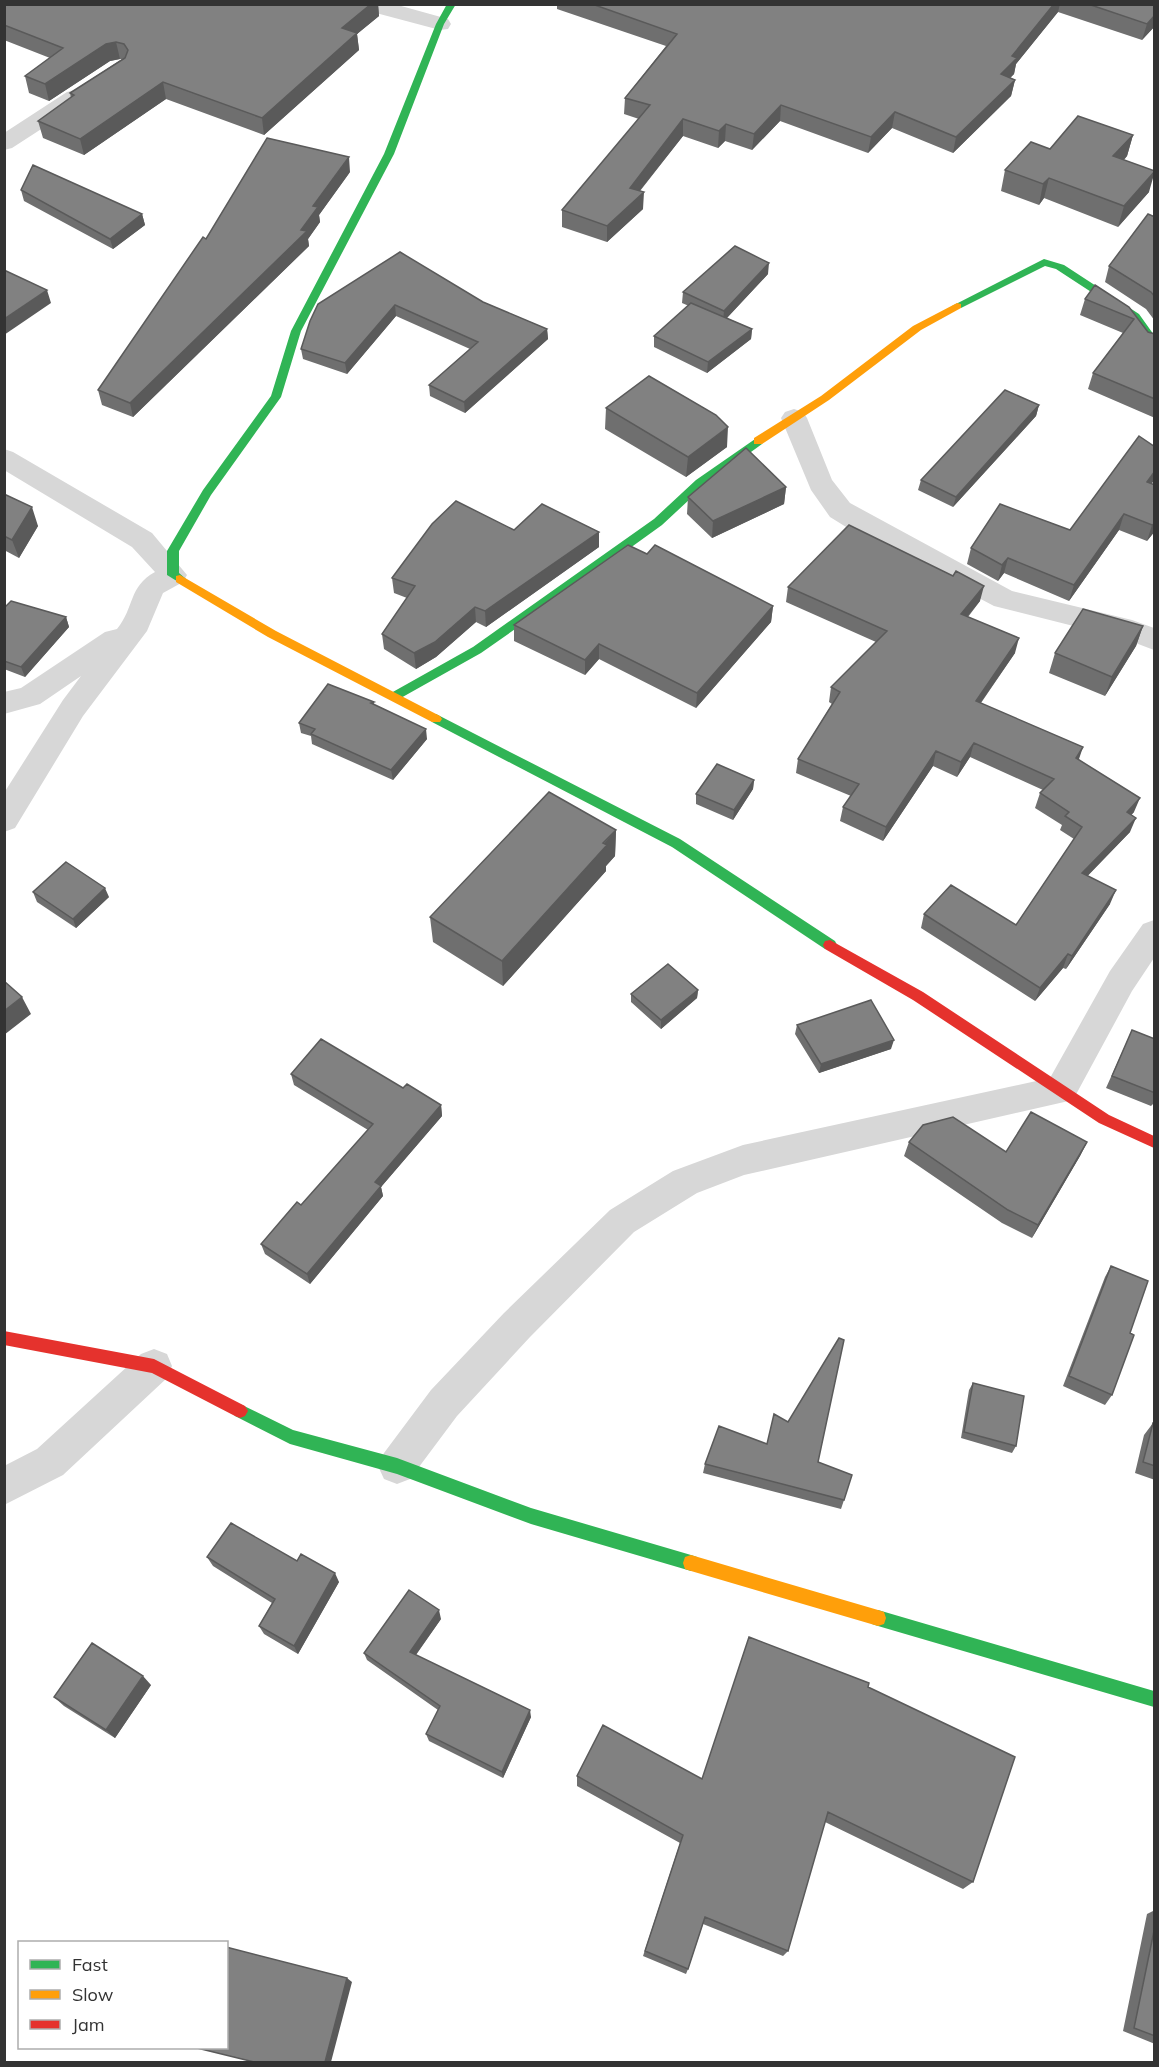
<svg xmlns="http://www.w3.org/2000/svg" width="1159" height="2067" font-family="Mulish,sans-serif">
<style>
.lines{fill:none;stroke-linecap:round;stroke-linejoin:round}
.street{fill:#d7d7d7;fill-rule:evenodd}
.fast{fill:#30b455;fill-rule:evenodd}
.slow{fill:#ff9f0a;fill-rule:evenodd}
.jam{fill:#e5322d;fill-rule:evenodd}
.wall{fill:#6f6f6f}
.shaded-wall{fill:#5a5a5a}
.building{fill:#818181;stroke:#5a5a5a;stroke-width:1.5}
</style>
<rect width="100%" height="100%" fill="#fff"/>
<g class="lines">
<path class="street" d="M359,4H394L448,19L451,24L448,29L440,30L361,9Z
M75,90L83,92L86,97L83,102L12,148L4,150V133L67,92Z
M794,409L803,412L807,418L832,480L850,503L1012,591L1132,620L1154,628V650L1125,639L994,606L859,535L830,517L811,490L781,418L785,412Z
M4,449L13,452L152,533L187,575L183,582L163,593L147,631L83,716L15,828L4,832V793L63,700L81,676L40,704L4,714V692L21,688L105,632L117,629C135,607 128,587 155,572L132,547L4,470Z
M1154,920V958L1132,991L1073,1100L744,1175L697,1193L634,1232L530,1337L457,1416L410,1479L397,1484L384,1479L378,1466L384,1453L431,1390L504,1313L610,1210L673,1171L743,1145L1050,1078L1110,971L1143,924Z
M154,1349L167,1354L172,1366L167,1378L63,1475L4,1505V1466L37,1449L141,1354Z"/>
<path class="fast" d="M447,4H456L444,24L394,154L301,331L281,397L211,495L179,551V573L186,579L180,583L167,575V551L203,490L271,396L291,331L384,154L436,24Z
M1044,259L1064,265L1139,314L1154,335V344L1150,343L1131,318L1056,269L1045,266L961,308H953L952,306Z
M758,437L763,441L762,444L704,486L662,525L594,574L481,653L399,699H391L389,696L391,693L473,647L654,519L696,480Z
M436,714L680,839L835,941L837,945L835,949H825L672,847L432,722L430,719Z
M240,1404L293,1430L397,1458L531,1508L691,1555L697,1557L699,1563L697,1569L691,1571L531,1524L397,1474L290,1444L235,1416L232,1411L235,1406Z
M878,1610L1154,1691V1707L878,1626L872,1624L870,1618L872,1612Z"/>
<path class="slow" d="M957,303L961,304V308L921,330L829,400L762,444H754V438L821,396L913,326Z
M180,575L276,631L440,716L442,719L440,722H432L268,637L176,582V576Z
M691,1555L878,1610L884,1612L886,1618L884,1624L878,1626L691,1571L685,1569L683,1563L685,1557Z"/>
<path class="jam" d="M830,940L923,992L1109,1115L1154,1136V1148L1099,1123L913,1000L825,949L823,945L825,941Z
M4,1331L154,1359L245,1406L248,1411L245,1416L240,1418L235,1416L152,1373L4,1345Z"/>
</g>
<path class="wall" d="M4,4H378L379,16L357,34L359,50L264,135L166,99L84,155L43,138L38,121L71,98L70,93L122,59H120L110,61L49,101L29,93L25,76L50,58L4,40Z
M557,4H1155V26L1142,40L1058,12L1016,64L1014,74L1010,78L1015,80L1011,96L953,153L892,128L868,153L780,121L752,150L725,141L718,148L683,136L640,191L643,209L607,242L562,227V210L639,119L624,114L625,98L666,46L557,9Z
M1133,135L1127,156L1124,160L1149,192L1118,227L1044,198L1039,205L1001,191L1005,170L1050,149Z
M350,172L319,215L320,222L308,239L309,246L133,417L102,405L98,390L206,239Z
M21,190L142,214L145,225L113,249L24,201Z
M1155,217V321L1146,309L1105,282L1109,266Z
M768,274L727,318L752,329L751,339L707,373L654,347V336L689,306L682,303L683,292Z
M1095,285L1148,332L1155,334V418L1088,389L1093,373L1123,333L1080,315L1085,299Z
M483,302L547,329L548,339L465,413L430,396L429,385L470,349L396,316L347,374L303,359L301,349L318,304Z
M1039,405L1036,416L953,507L918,490L921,480Z
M606,408L727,447L686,477L605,429Z
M1155,447V479L1151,483L1155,485V531L1147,541L1119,530L1069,601L1004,573L998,581L967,564L971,548L1070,530Z
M786,487L784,504L712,538L687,514L688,497Z
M4,494L38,526L19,558L4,550Z
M514,530L599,532V547L486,627L476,622L436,657L416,669L384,649L382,634L407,598L394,593L392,578Z
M647,554L773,606L771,622L696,708L599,659L585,675L514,641V625Z
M788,587L980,601L968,617L1015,653L981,703L1078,760L1134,812L1131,815L1130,832L1087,876L1110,904L1066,969L1063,968L1035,1001L921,928L924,914L1016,925L1074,839L1060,830L1062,825L1035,808L1040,793L1043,790L970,757L957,777L933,766L883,841L840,821L843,807L851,796L796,773L798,759L832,704L829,702L831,687L876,642L786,602Z
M4,608L66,617L69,627L25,677L4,669Z
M1143,626L1136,646L1105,696L1049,673L1055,653Z
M374,702V705L427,739L393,780L312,744L311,736L301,733L299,723Z
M754,780L753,789L733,820L696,804V794Z
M616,830L615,856L606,866V871L503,986L433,942L430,917Z
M33,892L109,897L76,928L37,902Z
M698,990L697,998L661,1029L631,1002V994Z
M797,1025L891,1049L819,1073L795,1034Z
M1132,1030L1155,1039V1102L1151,1106L1106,1088Z
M291,1074L403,1088L441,1105L442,1116L381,1187L383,1196L310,1284L265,1254L261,1244L301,1205L368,1130L294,1085Z
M909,1142L1006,1152L1087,1142L1080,1156L1032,1238L1002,1223L904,1156Z
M1111,1266L1130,1333L1112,1395L1105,1405L1063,1386L1105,1277Z
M973,1383L1016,1446L1012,1453L961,1438L969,1390Z
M1153,1423L1155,1424V1480L1135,1473L1144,1435Z
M818,1462L844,1500L841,1509L703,1473L705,1464Z
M207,1557L297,1561L339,1582L298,1654L264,1634L259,1626L272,1603L213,1566Z
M441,1619L416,1655L531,1717L503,1778L429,1741L426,1734L438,1710L367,1660L364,1653Z
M151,1685L115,1738L64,1706L54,1697Z
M868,1687L973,1882L963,1889L825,1822L788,1951L783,1956L703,1924L688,1969L686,1974L643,1956L680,1843L577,1786V1776L702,1779Z
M1155,1910V2044L1123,2031L1147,1914Z"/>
<path class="shaded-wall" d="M371,4H378L379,16L357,34L359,50L264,135L262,118L342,28Z
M1054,4H1060L1058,12L1016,64L1014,74L997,91L1001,74L1012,56Z
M1155,15V26L1142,40L1147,24Z
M116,42L120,59L110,61L49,101L45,84L106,44Z
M1015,80L1011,96L953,153L956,137Z
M163,82L166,99L84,155L80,139Z
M781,105L780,121L752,150L754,134Z
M895,112L892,128L868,153L871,137Z
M683,119V136L629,204L630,188Z
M726,124L725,141L718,148L719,131Z
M1133,135L1127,156L1107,177L1113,156Z
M349,157L350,172L319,215L320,222L308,239L309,246L133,417L130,403L313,206Z
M1155,171L1149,192L1118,227L1124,206Z
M1049,178L1044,198L1039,205L1043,184Z
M644,192L643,209L607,242V226Z
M142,214L145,225L113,249L110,239Z
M769,263L768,274L723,322L724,311Z
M47,290L51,303L4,335V319Z
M395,305L396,316L347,374L345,363Z
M547,329L548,339L465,413L464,402Z
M752,329L751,339L707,373L708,362Z
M1039,405L1036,416L953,507L956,497Z
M728,427L727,447L686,477L688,457Z
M1155,471V479L1142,498L1147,482Z
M786,487L784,504L712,538L713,521Z
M32,507L38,526L19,558L12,540Z
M1124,514L1119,530L1069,601L1074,585Z
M1155,523V531L1147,541L1152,525Z
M599,532V547L486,627L485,611Z
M1008,558L1004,573L998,581L1002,565Z
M984,586L980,601L957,629L961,614Z
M773,606L771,622L696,708L697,693Z
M475,607L476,622L436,657L416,669L414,653Z
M66,617L69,627L25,677L21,667Z
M1143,626L1136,646L1105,696L1112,677Z
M1019,638L1015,653L972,715L976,701Z
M599,644V659L585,675V660Z
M426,729L427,739L393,780L391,770Z
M974,743L970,757L957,777L961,762Z
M1083,747L1078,762L1076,758Z
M936,751L933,766L883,841L886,827Z
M754,780L753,789L733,820L734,810Z
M1140,798L1134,812L1121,826L1127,812Z
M1136,818L1130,832L1077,887L1082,873Z
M616,830L615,856L606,866V871L503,986L502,961Z
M105,888L109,897L76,928L73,919Z
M1116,890L1110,904L1066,969L1072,956Z
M1068,954L1063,968L1035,1001L1040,988Z
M698,990L697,998L661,1029V1020Z
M22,997L31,1014L4,1035V1011Z
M894,1040L891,1049L819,1073L821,1064Z
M441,1105L442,1116L381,1187L383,1196L310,1284L307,1274L375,1182Z
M1087,1142L1080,1156L1032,1238L1038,1225Z
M335,1573L339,1582L298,1654L294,1646Z
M439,1610L441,1619L412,1660L410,1652Z
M143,1676L151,1685L115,1738L106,1730Z
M530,1710L531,1717L503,1778L502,1772Z
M347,1978L352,1982L331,2062H325Z"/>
<path class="building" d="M4,4H371L342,28L357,33L262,118L163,82L80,139L38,121L74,95L70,93L125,58L128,50L124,44L116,42L106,44L45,84L25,76L63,48L4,25Z
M592,4H1054L1012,56L1017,58L1001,74L1015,80L956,137L895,112L871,137L781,105L754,134L726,124L719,131L683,119L630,188L644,192L607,226L562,210L650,105L625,98L677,34Z
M1088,4H1155V15L1147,24Z
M1078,116L1133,135L1113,156L1155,171L1124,206L1049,178L1043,184L1005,170L1031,142L1050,149Z
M267,138L349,157L313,206L318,207L301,230L307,231L130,403L98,390L203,237L206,239Z
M33,165L142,214L110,239L21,190Z
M1148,214L1155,217V297L1151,292L1109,266Z
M735,246L769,263L724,311L683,292Z
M400,252L483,302L547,329L464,402L429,385L478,342L395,305L345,363L301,349L310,321L318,304Z
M4,270L47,290L4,319Z
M1095,285L1129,307L1148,332L1155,334V399L1093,373L1134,319L1085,299Z
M691,303L752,329L708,362L654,336Z
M649,376L716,415L728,427L688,457L606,408Z
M1005,390L1039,405L956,497L921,480Z
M1139,436L1155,447V471L1147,482L1155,485V523L1152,525L1124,514L1074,585L1008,558L1002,565L971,548L1000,504L1070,530Z
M746,448L786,487L713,521L688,497Z
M4,494L32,507L12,540L4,536Z
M456,501L514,530L542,504L599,532L485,611L475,607L435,642L414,653L382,634L415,586L392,578L432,524Z
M849,525L953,576L956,571L984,586L961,614L1019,638L976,701L1083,747L1076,758L1140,798L1127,812L1136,818L1082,873L1116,890L1072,956L1068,954L1040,988L924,914L951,885L1016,925L1082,827L1065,816L1069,812L1040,793L1054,779L974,743L961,762L936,751L886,827L843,807L859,784L798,759L840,692L831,687L887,631L788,587Z
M628,545L647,554L655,545L773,606L697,693L599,644L585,660L514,625Z
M11,601L66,617L21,667L4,661V608Z
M1083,609L1143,626L1112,677L1055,653Z
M328,684L374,702L371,703L426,729L391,770L311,734L315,729L299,723Z
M717,764L754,780L734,810L696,794Z
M549,792L616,830L603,843L607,845L502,961L430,917Z
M66,862L105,888L73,919L33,892Z
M668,964L698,990L661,1020L631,994Z
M4,981L22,997L4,1011Z
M871,1000L894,1040L821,1064L797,1025Z
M1132,1030L1155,1039V1093L1112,1076Z
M321,1039L403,1088L407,1084L441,1105L375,1182L381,1186L307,1274L261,1244L297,1202L301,1205L373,1124L291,1074Z
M1031,1112L1087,1142L1038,1225L1008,1210L909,1142L923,1125L953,1117L1006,1152Z
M1111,1266L1148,1281L1130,1333L1134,1335L1112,1395L1069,1376Z
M839,1338L844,1340L818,1462L852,1475L844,1500L705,1464L719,1426L767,1444L774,1414L788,1422Z
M973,1383L1024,1396L1016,1446L964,1432Z
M1153,1423L1155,1424V1466L1143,1462Z
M231,1523L297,1561L301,1554L335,1573L294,1646L259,1626L275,1599L207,1557Z
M409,1590L439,1610L410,1652L530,1710L502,1772L426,1734L440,1706L364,1653Z
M749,1637L869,1683L868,1687L1015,1757L973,1882L828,1812L788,1951L705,1917L688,1969L645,1951L683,1835L577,1776L603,1725L702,1779Z
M92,1643L143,1676L106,1730L54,1697Z
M1155,1926V2036L1134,2028Z
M226,1947L347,1978L325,2062H254L197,2048H226Z"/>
<rect width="1159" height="2067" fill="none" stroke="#333333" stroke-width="12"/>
<rect x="18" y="1941" width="210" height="108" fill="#ffffff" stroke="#adadad" stroke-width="1.5"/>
<rect x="30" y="1960" width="30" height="9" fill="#30b455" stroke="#adadad" stroke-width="1.5"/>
<text x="72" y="1971" font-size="18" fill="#333333">Fast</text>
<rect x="30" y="1990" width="30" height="9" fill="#ff9f0a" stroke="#adadad" stroke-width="1.5"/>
<text x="72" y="2001" font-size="18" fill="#333333">Slow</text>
<rect x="30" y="2020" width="30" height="9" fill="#e5322d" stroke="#adadad" stroke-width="1.5"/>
<text x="72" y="2031" font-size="18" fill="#333333">Jam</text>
</svg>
